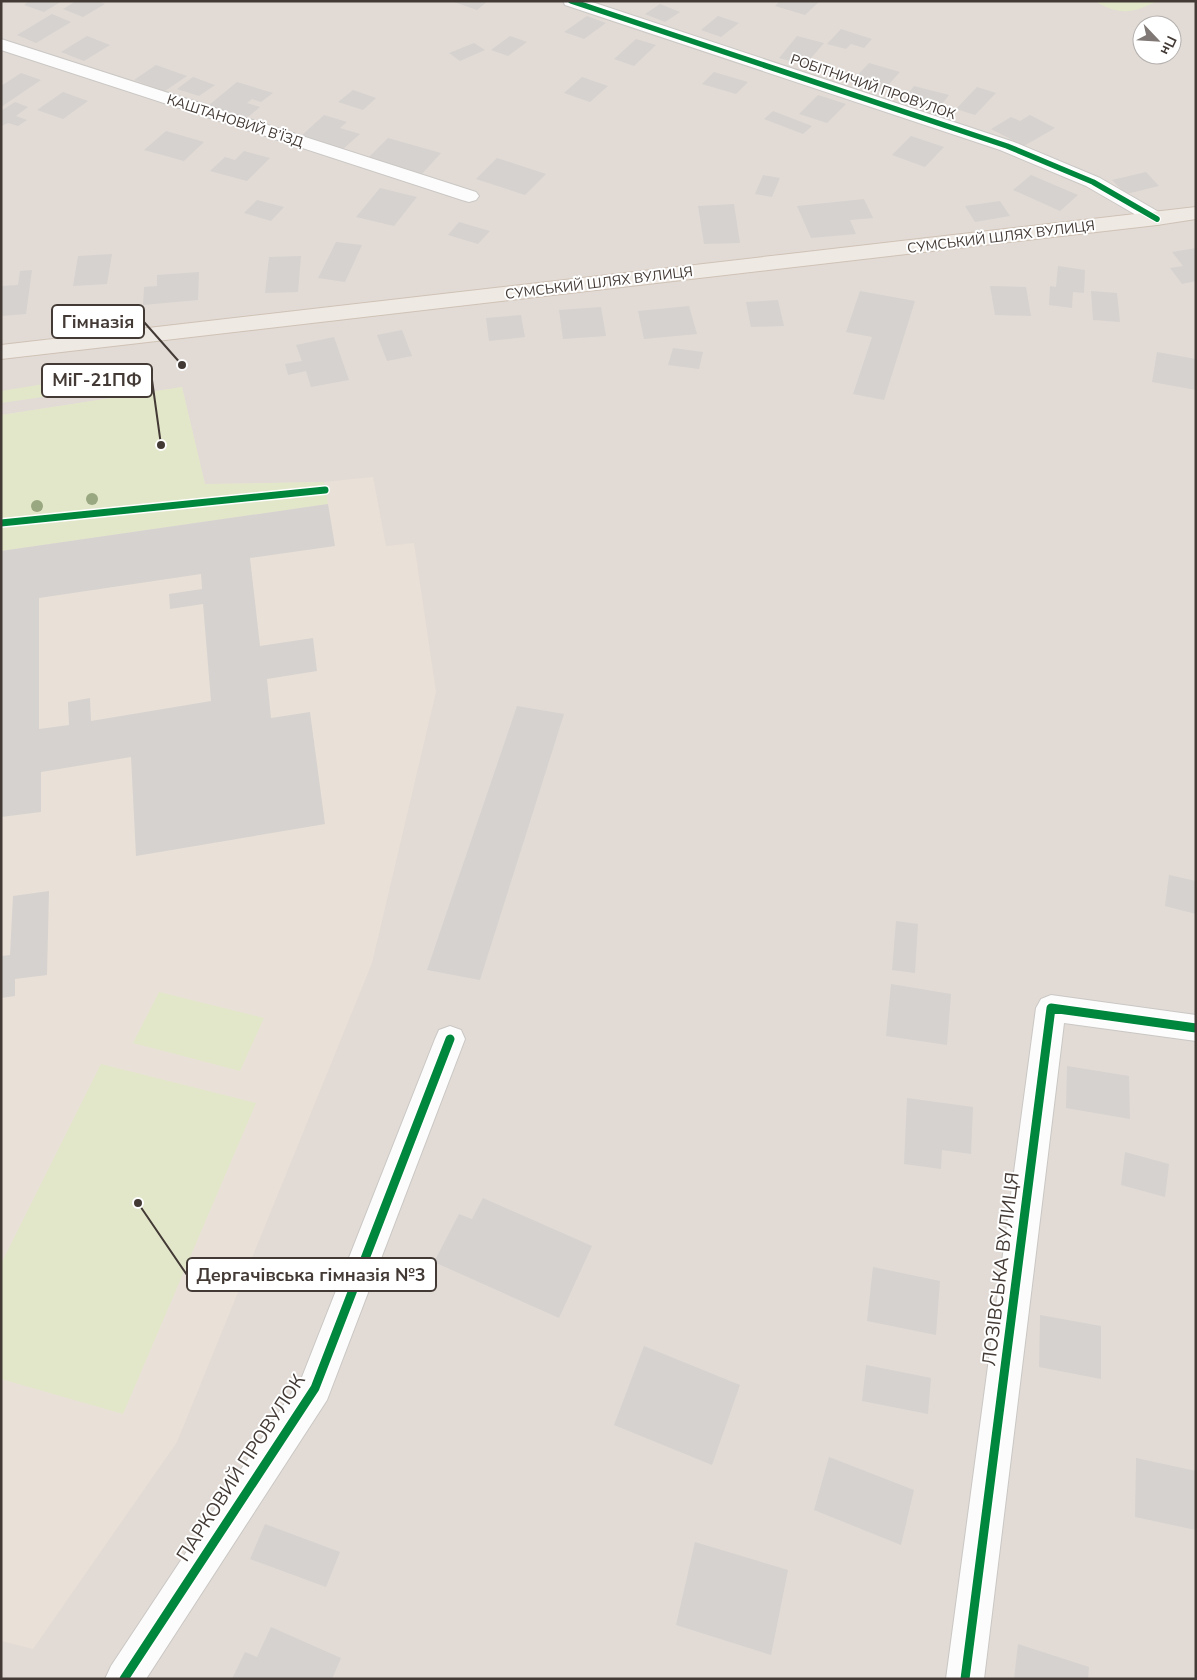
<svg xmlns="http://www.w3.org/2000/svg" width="1197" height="1680" font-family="'Nunito Sans',sans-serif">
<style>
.residential{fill:#e2dbd5;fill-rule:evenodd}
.education{fill:#e9e0d7}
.green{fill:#e2e7c9}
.building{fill:#d6d2cf;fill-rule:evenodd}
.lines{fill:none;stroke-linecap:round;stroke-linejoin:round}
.minor-casing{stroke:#cac7c4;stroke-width:2}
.major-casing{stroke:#cfc2b6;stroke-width:2}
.minor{fill:#fcfcfc;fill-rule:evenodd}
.major{fill:#efe9e3;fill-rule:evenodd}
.cycleway-far2-casing{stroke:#fff;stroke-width:8}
.cycleway-far1-casing{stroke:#fff;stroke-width:10}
.cycleway-casing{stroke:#fff;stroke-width:12}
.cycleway-far2{stroke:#00873e;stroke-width:5.5}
.cycleway-far1{stroke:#00873e;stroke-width:7}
.cycleway{stroke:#00873e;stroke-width:9}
.tree{fill:#9aa881}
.labels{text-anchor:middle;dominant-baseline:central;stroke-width:4;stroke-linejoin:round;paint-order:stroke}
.far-street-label{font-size:14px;fill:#433a35;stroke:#fff}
.near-street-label{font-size:19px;fill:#433a35;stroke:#fff}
.leader{fill:none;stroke:#433a35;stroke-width:2}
.callout-dot{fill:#433a35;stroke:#fff;stroke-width:2}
.callout{fill:#fff;stroke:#433a35;stroke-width:2}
.callout-label{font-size:18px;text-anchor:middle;font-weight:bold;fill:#433a35}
</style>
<rect width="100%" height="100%" fill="#eeebe8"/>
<path class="residential" d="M1,1H1196V1679H1ZM1142,25H1172V55H1142Z"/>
<path class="education" d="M182,387L205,484L324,482L373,477L386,546L414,543L436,692L372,963L177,1442L33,1649L1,1641V415Z"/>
<path class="green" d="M1095,1H1157C1133,14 1118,15 1095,1Z
M69,380L70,393L1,403V391Z
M182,387L205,484L324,482L328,504L1,551V415Z
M159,992L264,1018L240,1071L133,1043Z
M101,1064L256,1103L123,1414L1,1379V1264Z"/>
<path class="building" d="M29,1H62L44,12L24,5Z
M76,1H99L105,4L83,17L63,9Z
M451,1H488L477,10Z
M780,1H820L805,15L775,6Z
M660,4L680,12L665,22L645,14Z
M52,14L71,22L36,43L17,35Z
M587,16L606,23L584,39L564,32Z
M718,16L739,23L721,37L701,30Z
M841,29L872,39L864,48L851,44L846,49L827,44Z
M87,36L110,45L84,61L61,52Z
M510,36L527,42L508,56L491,50Z
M797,36L824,43L805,65L779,58Z
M636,39L656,45L634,66L614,59Z
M474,43L485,50L460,61L449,53Z
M869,63L900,72L882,92L851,82Z
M156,65L187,76L165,91L134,80Z
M714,72L748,82L736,94L702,84Z
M21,73L41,80L1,107V86Z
M193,77L215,85L199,96L177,89Z
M582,77L608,86L590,102L564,93Z
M237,82L273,93L261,102L252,99L247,103L260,107L248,117L209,105Z
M914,86L949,95L938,109L903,100Z
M977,87L996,93L975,115L956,109Z
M353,90L376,98L363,110L338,102Z
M63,92L88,101L63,119L37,110Z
M818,95L846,104L827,123L799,114Z
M15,102L28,107L16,116L27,120L18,126L8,123L1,126V111Z
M773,111L812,126L803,134L764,119Z
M324,115L347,122L340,128L360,134L342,150L300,137Z
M1030,115L1055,128L1024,146L991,129L1011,117L1020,121Z
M166,131L204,142L184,161L144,150Z
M911,136L944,147L925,167L892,155Z
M388,138L441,153L422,174L368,158Z
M244,151L270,158L247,181L210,171L225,157L235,160Z
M497,158L546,174L525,195L476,179Z
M1146,172L1159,186L1126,194L1112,180Z
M763,175L780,178L772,197L755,194Z
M1031,175L1078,195L1060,211L1013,190Z
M380,188L417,197L394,226L356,217Z
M864,199L873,218L850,220L856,234L811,238L797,206Z
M257,200L284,207L271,221L244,213Z
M1000,201L1010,216L975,222L965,206Z
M734,204L740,243L704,244L698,206Z
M459,222L490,231L478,244L448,235Z
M336,242L362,245L345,282L318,278Z
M1196,248V281L1182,284L1170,268L1183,266L1172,252Z
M112,254L107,284L73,286L78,256Z
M301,256L298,292L265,293L269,257Z
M1058,266L1085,270L1084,293L1073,292L1072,308L1049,305L1050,286L1056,287Z
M32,270L26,314L1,316V286L18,285L20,271Z
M199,272L198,300L143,305L144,287L157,286V275Z
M990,286L1026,287L1031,316L995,315Z
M860,291L915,301L884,400L853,394L872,337L846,332Z
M1091,291L1117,293L1120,322L1093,320Z
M778,300L784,326L751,327L746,302Z
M689,306L697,334L644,339L638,311Z
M601,307L606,336L563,339L559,310Z
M521,315L525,337L489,341L486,318Z
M402,330L412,356L387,361L377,335Z
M334,337L349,380L311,387L306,371L288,375L285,364L302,361L296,345Z
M673,348L703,352L699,369L668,365Z
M1157,352L1196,359V390L1152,382Z
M328,504L335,546L250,558L260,646L313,638L317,671L267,679L271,718L310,712L325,824L136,856L131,757L41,772V812L1,817V551ZM201,574L202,589L169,594L170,609L203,604L211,701L91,721L90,698L68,702L69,725L39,729V598Z
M517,706L564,714L480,980L427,970Z
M1169,875L1196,881V914L1165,906Z
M49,891L47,975L15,979V996L1,998V956L10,955L13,896Z
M896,921L918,924L915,973L892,970Z
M891,984L951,994L947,1045L886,1036Z
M1067,1066L1129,1076L1130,1119L1066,1108Z
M907,1098L973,1107L971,1154L942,1150L941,1169L904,1164Z
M1125,1152L1169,1164L1165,1197L1121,1185Z
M483,1198L592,1246L559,1318L434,1262L459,1214L472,1219Z
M873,1267L940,1281L936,1335L867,1321Z
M1040,1315L1101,1326V1379L1039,1367Z
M644,1346L740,1385L712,1465L614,1425Z
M866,1365L931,1378L928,1414L862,1401Z
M829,1457L914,1490L901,1545L814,1510Z
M1136,1458L1196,1471V1530L1135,1517Z
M265,1524L340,1552L326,1587L250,1559Z
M695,1542L788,1570L771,1655L676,1625Z
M271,1627L341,1658L332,1679H232L245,1652L257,1657Z
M1018,1644L1089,1667L1088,1679H1014Z"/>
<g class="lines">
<g class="minor-casing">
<path id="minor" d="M563,1H589L1014,142L1100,178L1164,215L1167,219L1164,223L1157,225L1150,223L1086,186L1000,150L565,5Z
M1,39L476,192L479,196L476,200L469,202L462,200L1,50Z
M1051,995L1196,1015V1041L1064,1023L984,1679H946L1036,1008L1041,999Z
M450,1026L461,1030L465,1039L327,1400L146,1679H105L111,1666L302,1377L435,1039L439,1030Z"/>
</g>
<g class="major-casing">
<path id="major" d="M1196,207V219L1157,225L1,359V345Z"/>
</g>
<use href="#minor" class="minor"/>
<use href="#major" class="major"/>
<g class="cycleway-far2-casing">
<path id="cycleway-far2" d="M571,1L1007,146L1093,182L1157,219"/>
</g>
<g class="cycleway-far1-casing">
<path id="cycleway-far1" d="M1,523L325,490"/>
</g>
<g class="cycleway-casing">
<path id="cycleway" d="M124,1679L315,1388L450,1039
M965,1679L1051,1008L1196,1028"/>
</g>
<use href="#cycleway-far2" class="cycleway-far2"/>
<use href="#cycleway-far1" class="cycleway-far1"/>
<use href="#cycleway" class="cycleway"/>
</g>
<g class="tree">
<circle cx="92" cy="499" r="6"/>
<circle cx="37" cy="506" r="6"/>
</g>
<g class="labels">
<g class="far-street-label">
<text transform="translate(873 87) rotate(19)">РОБІТНИЧИЙ ПРОВУЛОК</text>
<text transform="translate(235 121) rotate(18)">КАШТАНОВИЙ В’ЇЗД</text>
<text transform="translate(1001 237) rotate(-7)">СУМСЬКИЙ ШЛЯХ ВУЛИЦЯ</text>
<text transform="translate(599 283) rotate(-7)">СУМСЬКИЙ ШЛЯХ ВУЛИЦЯ</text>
</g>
<g class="near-street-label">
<text transform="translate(1001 1269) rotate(-83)">ЛОЗІВСЬКА ВУЛИЦЯ</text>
<text transform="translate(241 1468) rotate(-57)">ПАРКОВИЙ ПРОВУЛОК</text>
</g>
</g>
<path class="leader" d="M182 365L144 322M161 445L152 380M138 1203L187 1275"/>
<g class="callout-dot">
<circle cx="182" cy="365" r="5"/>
<circle cx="161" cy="445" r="5"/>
<circle cx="138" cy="1203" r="5"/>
</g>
<g class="callout">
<rect x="52" y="305" width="92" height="33" rx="5"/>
<rect x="42" y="364" width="110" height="33" rx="5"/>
<rect x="187" y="1258" width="249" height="33" rx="5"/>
</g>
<g class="callout-label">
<text x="98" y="328">Гімназія</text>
<text x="97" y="386">МіГ-21ПФ</text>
<text x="311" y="1281">Дергачівська гімназія №3</text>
</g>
<rect width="1197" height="1680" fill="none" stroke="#433a35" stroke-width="5"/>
<g transform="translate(1157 40) rotate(115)"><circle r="24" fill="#ffffff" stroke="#b4b0ae"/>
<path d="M0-4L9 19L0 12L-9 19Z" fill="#7f7874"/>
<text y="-8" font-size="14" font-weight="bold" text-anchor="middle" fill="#433a35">Пн</text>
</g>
</svg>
